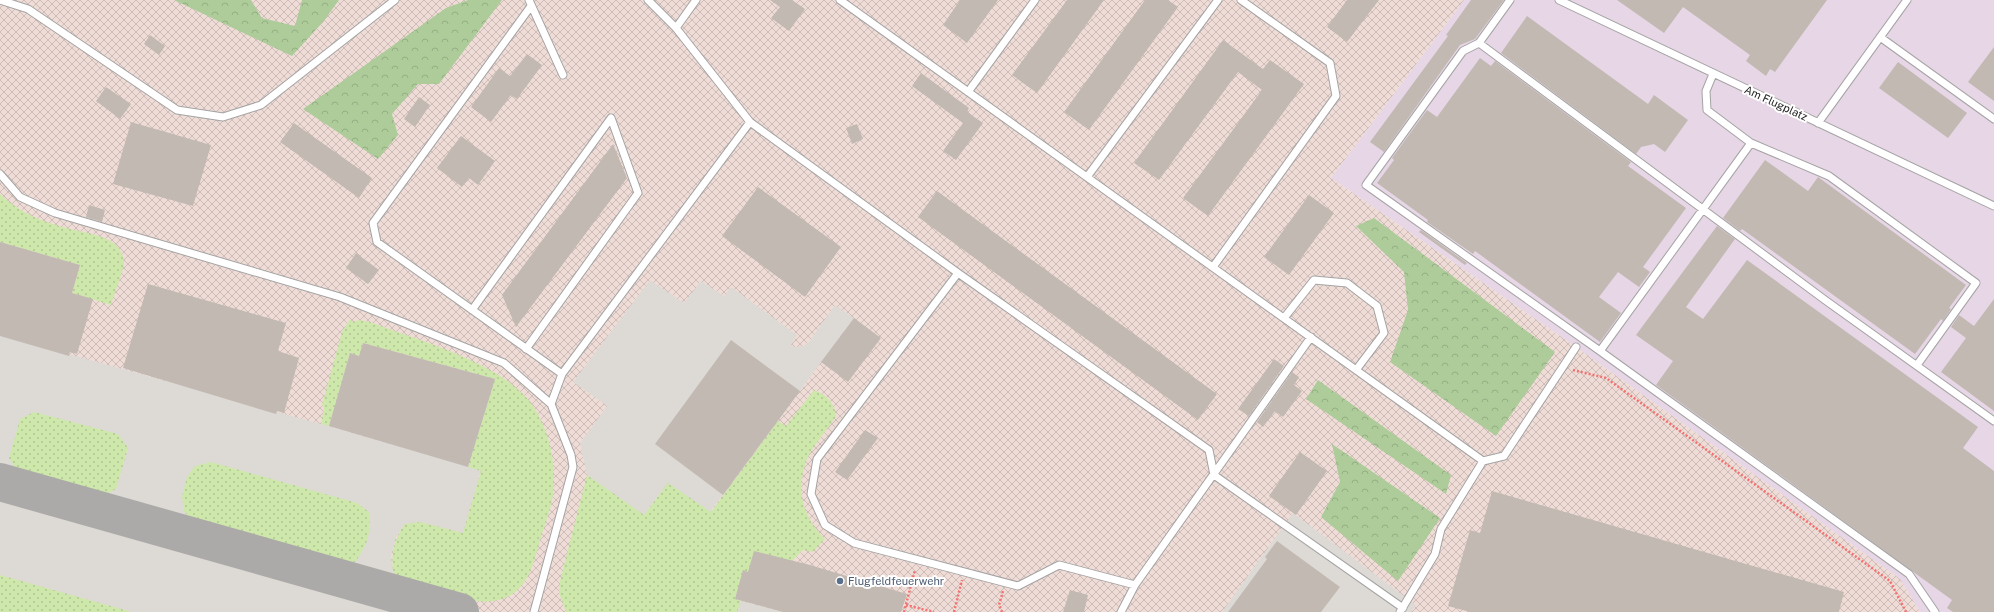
<svg xmlns="http://www.w3.org/2000/svg" width="1994" height="612" font-family="'Public Sans',sans-serif">
<style>
.industrial{fill:#e7d6e5}
.military{fill:url(#military-cross-hatch)}
.airport{fill:#dddad5}
.grass{fill:url(#grass-dots)}
.forest{fill:url(#forest-crowns)}
.lines{fill:none;stroke-linecap:round;stroke-linejoin:round}
.taxiway{stroke:#acaaa8;stroke-width:38}
.building{fill:#c2b9b3}
.service-casing{stroke:#a4a4a4;stroke-width:9}
.path{stroke:#f4716f;stroke-width:2.5;stroke-dasharray:2 2;stroke-linecap:butt}
.service{stroke:#fff;stroke-width:7}
.service-dot{fill:#5c6f8a;stroke:#fff;stroke-width:1.5}
.labels{text-anchor:middle;dominant-baseline:central;stroke-width:4;stroke-linejoin:round;paint-order:stroke}
.street-label{font-size:11px;fill:#1d1d1d;stroke:#fff}
.service-label{font-size:11px;fill:#4e5e75;stroke:#fff;text-anchor:start}
</style>
<defs>
<pattern id="military-cross-hatch" width="8" height="8" patternUnits="userSpaceOnUse"><rect width="8" height="8" fill="#f0dcd7"/><path d="M0 0l8 8M0 8l8-8" fill="none" stroke="#cdbcb8"/></pattern>
<pattern id="grass-dots" width="8" height="8" patternUnits="userSpaceOnUse"><rect width="8" height="8" fill="#cee7ab"/><path d="M2 2h.1M6 6h.1" fill="none" stroke="#b0c693" stroke-width="1.8" stroke-linecap="round"/></pattern>
<pattern id="forest-crowns" width="20" height="18" patternUnits="userSpaceOnUse"><rect width="20" height="18" fill="#adcc9a"/><path d="M2 6a3 3 0 1 1 6 0M12 15a3 3 0 1 1 6 0" fill="none" stroke="#94af84"/></pattern>
</defs>
<rect width="100%" height="100%" fill="#eeeae4"/>
<path class="industrial" d="M1464,0H1994V612H1920L1900,579L1576,347L1331,178Z"/>
<path class="military" d="M0,0H1464L1331,178L1576,347L1900,579L1920,612H0Z"/>
<path class="airport" d="M650,280L684,303L701,281L724,296L731,287L797,335L791,345L795,347L803,346L809,342L835,305L854,318L710,512L668,483L644,515L587,475L580,443L607,406L573,382Z
M0,335L321,424L481,470L463,533L420,522L405,524L396,537L391,556L393,572L404,582L341,563L355,562L182,496L184,511L192,521L103,496L116,489L128,449L118,434L15,467L14,471L0,467Z
M0,497L409,612H132L0,575Z
M1293,513L1416,605L1411,612H1222Z
M741,601L783,612H737Z"/>
<path class="grass" d="M0,194C16,209 35,219 56,225C75,232 99,232 115,244C120,248 124,257 124,263C122,276 115,291 111,305L72,293L80,265L0,242Z
M350,319L353,322L359,320L370,322C417,340 488,359 523,394C548,419 559,465 552,501C549,515 543,530 539,544C533,566 527,589 505,598C484,606 465,599 446,593C426,588 409,586 393,572C391,553 394,539 405,524L420,522L463,533L481,471L468,467L495,379L363,343L359,356L350,353L329,426L321,424L324,408L322,405L342,332Z
M814,390C827,395 834,402 836,416C828,430 811,447 806,462C795,492 804,518 825,539L813,552L803,550L792,561L748,572L743,571L735,599L741,601L737,612H566L559,593L560,581L587,475L644,515L668,483L711,512L778,421L786,426Z
M34,412L118,434L128,448L116,489L103,496L14,471L15,467L9,458L20,419Z
M211,462L357,503L369,512C371,534 368,545 355,562L341,563L192,521L184,511L182,496L187,477L195,466Z
M0,575L132,612H0Z"/>
<path class="forest" d="M174,0H251L262,18L295,26L302,0H339L323,22L292,56Z
M468,0H502L439,84H418L392,114L398,135L378,159L303,109L446,8Z
M1374,218L1555,352L1496,436L1390,362L1408,310L1404,272L1356,226Z
M1318,380L1451,475L1446,494L1306,399Z
M1332,444L1440,518L1398,581L1321,517L1340,482Z"/>
<g class="lines">
<path class="taxiway" d="M0,482L460,612"/>
</g>
<path class="building" d="M770,0H792L805,9L789,31L771,18L780,7Z
M960,0H998L967,43L943,25Z
M1067,0H1104L1037,93L1012,75Z
M1145,0H1168L1178,7L1089,130L1064,112Z
M1347,0H1379L1347,42L1327,27Z
M1471,0H1504L1475,39L1460,45L1384,152L1370,142L1448,36L1446,35Z
M1617,0H1827L1775,72L1770,69L1766,76L1746,61L1750,55L1683,7L1664,33Z
M1527,16L1648,104L1654,95L1688,120L1665,152L1654,144L1641,147L1636,154L1501,53Z
M150,35L165,46L159,55L144,44Z
M1223,40L1263,69L1270,60L1304,84L1208,216L1183,198L1262,90L1238,72L1159,180L1134,163Z
M1994,47V101L1968,82Z
M527,54L542,65L517,99L511,95L491,122L471,107L499,68L510,76Z
M1480,58L1491,66L1495,61L1631,162L1628,166L1686,208L1643,267L1650,272L1639,287L1618,272L1599,297L1621,313L1600,342L1475,251L1473,254L1427,222L1428,220L1377,183L1394,160L1392,158L1427,110L1437,117Z
M1898,62L1967,113L1948,138L1879,88Z
M921,73L969,108L967,112L983,123L956,160L943,151L963,123L912,86Z
M106,87L131,104L120,119L96,101Z
M419,97L430,105L415,127L404,119Z
M131,122L211,145L193,206L113,184Z
M294,123L372,178L359,198L280,142Z
M857,124L863,139L852,144L846,128Z
M461,136L495,161L478,185L469,178L462,187L437,168Z
M613,144L627,178L516,327L502,295Z
M1765,160L1808,191L1818,177L1966,285L1949,308L1951,309L1943,321L1941,319L1915,354L1742,229L1740,231L1723,218Z
M758,187L841,247L805,297L722,236Z
M937,191L1217,394L1198,420L918,217Z
M1309,195L1334,213L1289,275L1264,257Z
M89,205L105,210L102,222L86,217Z
M1717,226L1735,239L1686,307L1703,319L1747,260L1978,427L1963,448L1994,471V612H1953L1947,608L1952,600L1656,385L1673,361L1636,335Z
M1421,230L1467,263L1465,265L1419,232Z
M0,242L80,265L72,293L93,299L77,354L70,352L69,356L0,336Z
M356,253L379,270L368,284L346,268Z
M148,284L286,323L278,351L299,358L284,413L277,411L276,414L123,368Z
M1994,299V411L1941,372L1966,338L1951,327L1959,315L1974,326Z
M854,318L881,338L848,382L821,362Z
M731,340L800,391L723,495L655,444Z
M363,343L495,379L468,467L329,426L350,353L359,356Z
M1274,359L1284,366L1249,416L1238,409Z
M1292,372L1299,377L1294,385L1302,391L1283,417L1275,411L1263,427L1257,422Z
M865,430L878,438L847,480L835,472Z
M1300,452L1327,471L1296,515L1269,496Z
M1492,491L1844,592L1839,612H1470L1448,606L1470,530L1480,533Z
M1277,541L1340,587L1321,612H1228L1267,559L1265,557Z
M754,551L810,565L907,594L901,612H783L735,599L743,570L748,572Z
M1070,590L1088,595L1084,612H1063Z"/>
<g class="lines">
<g class="service-casing">
<path id="service" d="M0,0L28,9L177,110L223,117L261,105L395,0
M529,0L563,75
M648,0L676,28L750,122L958,273L1209,450L1214,475L1403,608
M840,0L1483,461L1441,529L1435,554L1400,612
M1510,0L1479,43L1825,300L1994,421
M1559,0L1994,206
M531,6L373,223L377,242L562,374
M676,28L696,0
M1880,37L1994,119
M1479,43L1463,51L1366,185L1600,351
M1713,74L1706,91L1707,110L1751,143L1600,351L1909,574L1935,612
M968,92L1035,0
M1818,123L1907,0
M1751,143L1829,176L1976,283L1917,365
M0,174L20,197L55,213L340,297L504,363L551,404L571,455L573,467L534,612
M1087,177L1218,0
M1213,267L1336,96L1330,63L1241,0
M958,273L817,459L811,494L825,525L854,543L1018,586L1059,565L1135,585
M472,310L611,118L638,193L526,349
M1284,318L1314,280L1347,283L1377,306L1384,333L1356,370
M551,404L562,374L750,122
M1483,461L1504,456L1576,347
M1121,612L1135,585L1311,337"/>
</g>
<path class="path" d="M1573,370L1606,378L1890,581L1906,612
M906,605L934,612
M904,612L915,570
M954,612L962,580
M1002,612L999,605L1003,591"/>
<use href="#service" class="service"/>
</g>
<circle class="service-dot" cx="840" cy="581" r="4"/>
<g class="labels">
<g class="street-label">
<text transform="translate(1776 103) rotate(25)">Am Flugplatz</text>
</g>
<g class="service-label">
<text x="848" y="581">Flugfeldfeuerwehr</text>
</g>
</g>
</svg>
